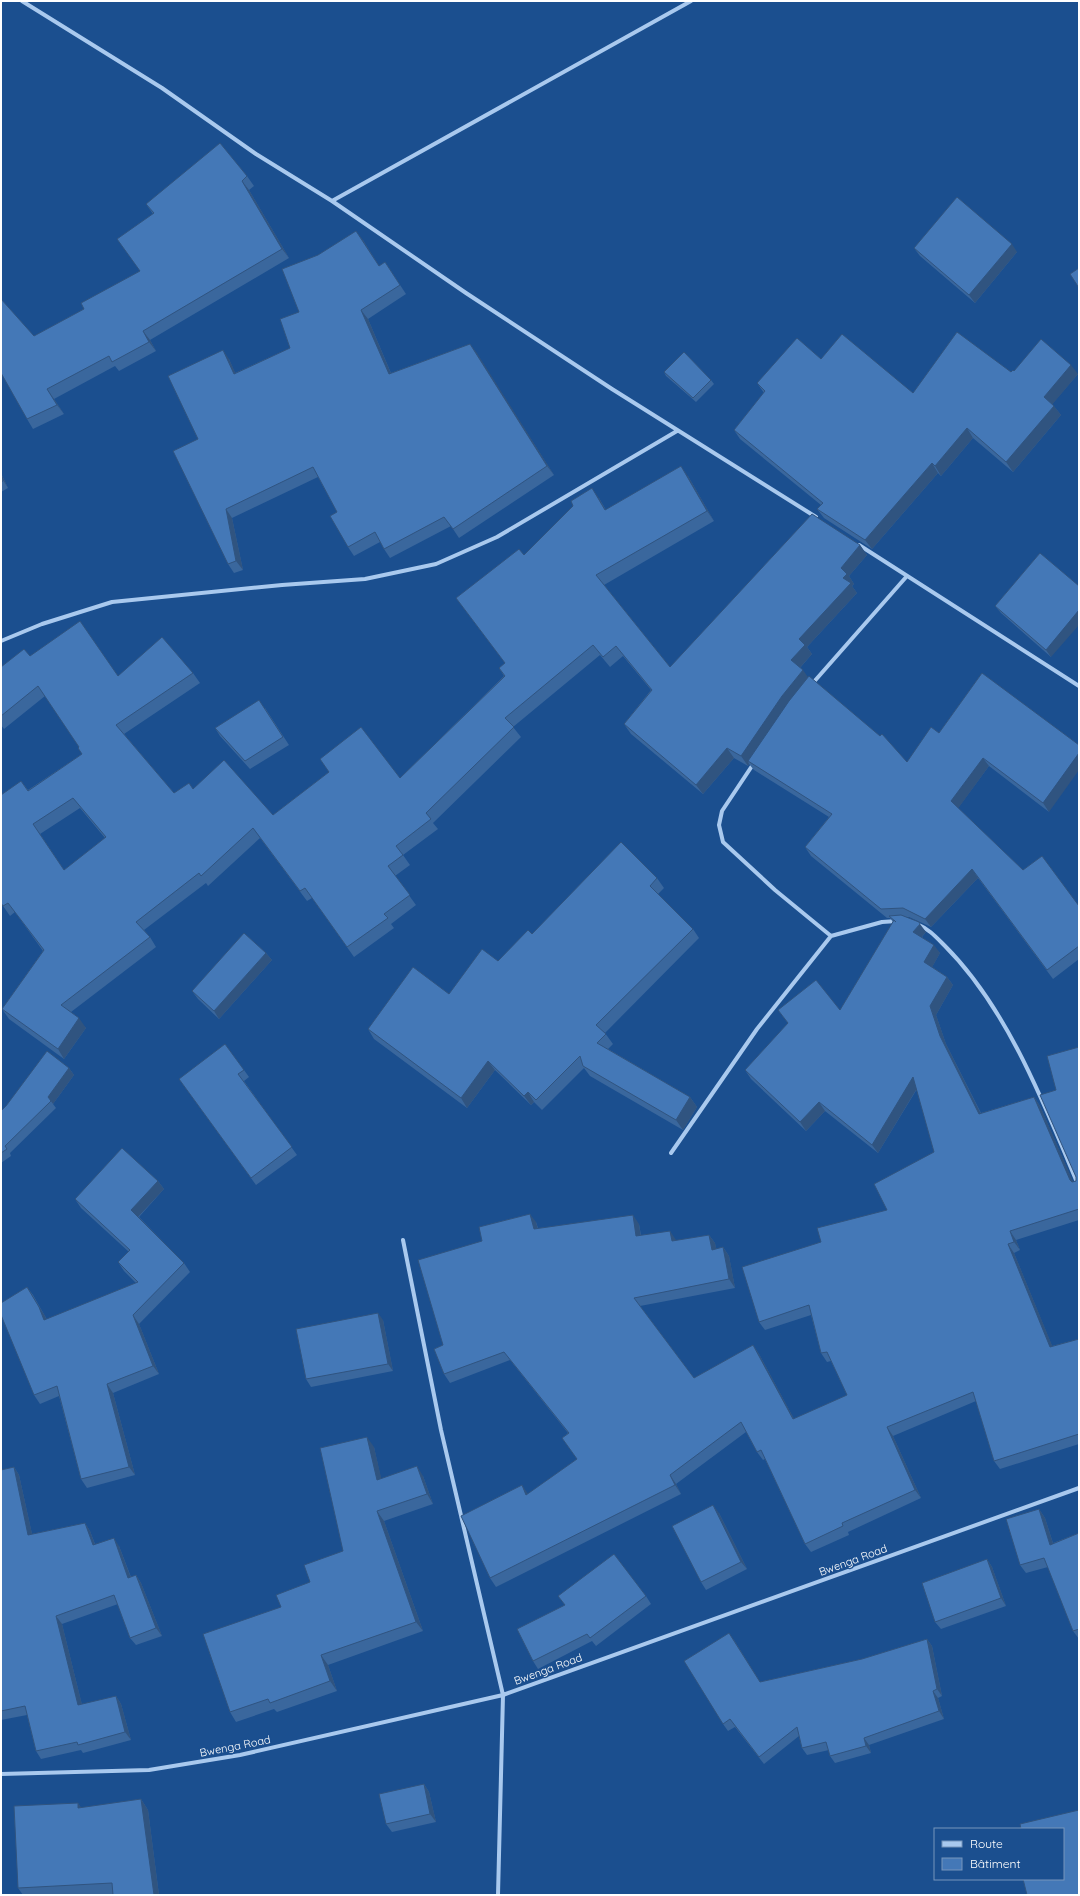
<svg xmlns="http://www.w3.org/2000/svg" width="1080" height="1896" font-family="Quicksand,sans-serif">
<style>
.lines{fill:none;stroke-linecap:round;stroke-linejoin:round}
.street{stroke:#a9c9ee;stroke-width:4}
.wall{fill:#3a679d;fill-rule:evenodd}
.shaded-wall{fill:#305480}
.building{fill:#4478b7;stroke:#305480;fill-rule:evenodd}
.labels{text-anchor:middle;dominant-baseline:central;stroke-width:3;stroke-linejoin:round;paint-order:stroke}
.street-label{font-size:11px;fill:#fff;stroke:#1b4f8f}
</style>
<rect width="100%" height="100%" fill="#1b4f8f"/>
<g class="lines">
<path class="street" d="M22,1L162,88L256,154L332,201L466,293L612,389L816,517
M332,201L691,1
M859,545L1079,686
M1,641L42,624L112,602L282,585L365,579L436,564L497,537L677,431
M812,684L907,576
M754,763L722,811L719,825L723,842L775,890L831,936
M917,924C929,929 936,937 945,946C1008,1009 1045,1106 1079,1187
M671,1153L757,1029L831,936L882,922L897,921
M403,1240L441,1430L503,1695L498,1895
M1,1774L149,1770L240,1755L503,1695L1079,1488"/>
</g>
<path class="wall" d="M247,176L254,186L249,190L289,258L150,340L156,351L119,371L115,366L54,399L64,414L33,429L27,419L34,336L84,309L140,271L153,214L146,204Z
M363,240L379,266L385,262L406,294L368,319L391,373L470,344L554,475L459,538L451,526L390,558L384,549L380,542L354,556L348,547L337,512L318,477L232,518L243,570L234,573L228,564L198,439L229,359L235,373L290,348L299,312Z
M914,248L1017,252L975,303L920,256Z
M821,359L913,393L1014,371L1078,374L1052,404L1061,415L1013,472L973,438L941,476L938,473L872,549L824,518L817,509L821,505L740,439L734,430L764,393L757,383Z
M664,372L711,380L714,384L696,402L666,376Z
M1,473L8,488L1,492Z
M688,476L714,521L604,585L670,667L860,545L867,555L849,576L854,584L852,586L857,593L807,647L812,654L800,668L808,678L907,762L939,733L982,673L1049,812L989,766L958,808L1023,870L1079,906V959L1053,979L978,878L931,927L909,917H906L926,932L922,937L940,953L932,967L947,977L953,985L936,1015L946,1044L981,1113L1034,1097L1040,1106L1073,1182L1076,1181V1177L1056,1090L1079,1047V1220L1016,1240L1020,1250L1014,1253L1052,1346L1079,1339V1444L1000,1469L994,1461L976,1401L893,1436L921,1498L848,1532L849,1535L811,1552L805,1544L765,1459L763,1460L757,1452L746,1432L676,1484L681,1494L496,1587L490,1578L528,1494L577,1459L562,1438L568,1433L510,1360L450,1383L444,1374L443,1345L482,1241L536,1222L538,1228L639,1224L641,1235L676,1240V1241L709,1235L715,1243L716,1249L723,1247L729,1256L735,1288L640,1306L694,1378L753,1345L759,1354L794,1419L847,1395L831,1361L827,1362L821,1353L811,1315L765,1330L759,1322L821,1242L887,1210L934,1152L917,1089L878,1153L825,1111L806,1131L751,1079L745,1070L788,1023L778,1010H840L893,922L890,918H887L811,856L805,847L829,817L754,770L749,764L748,766L734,758L703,794L631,734L624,724L651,690L623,656L610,667L600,655L513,727L521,737L433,823L438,829L403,855L410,865L395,876L416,905L391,924L394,928L354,957L312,898L307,901L260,838L208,886L206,883L144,930L150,937L156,947L71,1012L86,1028L64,1059L9,1019L2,1009L43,951L15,912L10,916L1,903L21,781L28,790L82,754L79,747L45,696L4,729L1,725V667L30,656L118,676L193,673L200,683L124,734L174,793L193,789L273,815L329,772L320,759L400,778L504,676L499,668L505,663L456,598L524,555L599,498L606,510ZM80,808L105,838L64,870L40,834Z
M1040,553L1051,657L1001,613L995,606Z
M265,708L289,745L250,769L220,736L215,728Z
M657,878L664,888L658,894L693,929L699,938L605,1033L613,1044L608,1049L690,1097L697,1107L683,1130L590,1076L584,1068L542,1110L534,1102L531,1105L495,1070L467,1108L374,1039L368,1029L449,994L498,961L532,934Z
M266,953L272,960L219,1019L198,999L192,991Z
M69,1068L74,1075L53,1104L56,1108L10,1153L11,1156L1,1163V1111Z
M244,1070L249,1077L244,1081L297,1155L256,1185L179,1079Z
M158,1181L164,1189L139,1217L184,1263L190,1272L139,1324L159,1374L113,1393L135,1475L87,1488L81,1479L59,1396L40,1404L34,1395L27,1287L33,1295L45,1316L47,1320L136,1283L124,1271L118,1262L129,1252L81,1208L75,1199Z
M383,1320L393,1371L311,1387L306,1379Z
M374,1447L381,1479L423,1476L433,1504L384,1521L423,1631L328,1665L337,1691L277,1712L274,1709L236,1722L230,1712L281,1607L310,1582L343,1551Z
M14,1467L19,1475L32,1534L85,1523L90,1531L95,1544L119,1546L131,1577L136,1575L141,1583L162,1636L136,1645L130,1638L118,1604L62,1624L82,1705L116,1696L121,1704L131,1740L83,1753L81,1750L41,1759L36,1751L27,1715L1,1720V1470Z
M1039,1509L1045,1518L1053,1543L1079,1533V1639L1073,1631L1048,1567L1026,1573L1020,1565Z
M719,1513L747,1569L706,1590L701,1582Z
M987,1559L992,1567L1006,1606L941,1629L935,1622Z
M558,1596H646L651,1604L596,1646L592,1641L538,1669L533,1661L565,1605Z
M927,1639L932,1646L942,1696L938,1698L944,1719L869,1745L871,1753L835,1763L830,1756L829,1750L807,1755L802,1748L799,1736L764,1764L735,1727L728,1731L723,1724L734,1640L760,1682L862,1659Z
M424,1784L429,1792L436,1822L392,1832L386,1824Z
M141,1799L148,1810L159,1895H113V1894L88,1895H23L18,1888L78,1803L81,1808Z"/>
<path class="shaded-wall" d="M242,181L249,190L289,258L282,249Z
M356,231L363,240L385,275L379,266Z
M1012,244L1017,252L975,303L969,295Z
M361,310L368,319L395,383L389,374Z
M143,331L150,340L156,351L149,342Z
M470,344L477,353L554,475L547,466Z
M223,350L229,359L240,383L234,374Z
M1071,365L1078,374L1051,406L1044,397Z
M47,389L54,399L64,414L57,405Z
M1054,406L1061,415L1013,472L1006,462Z
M967,428L973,438L941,476L935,466Z
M932,463L938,473L872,549L865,540Z
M681,466L688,476L714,521L707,511Z
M1,473L8,488L1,477Z
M592,488L599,498L611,520L605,510Z
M226,509L232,518L243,570L236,561Z
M860,545L867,555L849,576L854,584L852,586L857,593L807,647L812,654L798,670L791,660L799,639L843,578L841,568Z
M1079,610V625L1051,657L1046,650Z
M803,670L810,680L748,761L749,764L748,766L741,756L782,696Z
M727,748L734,758L703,794L696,785Z
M1079,753V770L1049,812L1043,803Z
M983,758L989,766L957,810L951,801Z
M972,869L978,878L931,927L925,919Z
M920,924L926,932L919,940L913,932Z
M934,945L940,953L930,971L924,962Z
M266,953L272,960L219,1019L214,1011Z
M947,977L953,985L936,1015L946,1044L985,1122L979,1114L940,1036L930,1006Z
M79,1018L86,1028L64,1059L58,1049Z
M488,1061L495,1070L467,1108L461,1098Z
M69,1068L74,1075L53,1104L48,1097Z
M913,1077L919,1085L878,1153L872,1145Z
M528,1092L534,1102L531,1105L524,1096Z
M690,1097L697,1107L683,1130L676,1120Z
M1034,1097L1040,1106L1076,1188L1070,1180Z
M819,1102L825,1111L806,1131L800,1122Z
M158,1181L164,1189L137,1218L131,1210Z
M530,1214L536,1222L540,1237L534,1229Z
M633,1215L639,1224L642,1245L636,1236Z
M670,1231L676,1240L678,1250L672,1241Z
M1010,1231L1016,1240L1020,1250L1014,1242Z
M709,1235L715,1243L718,1258L712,1250Z
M1008,1244L1014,1253L1056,1355L1050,1347Z
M723,1247L729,1256L735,1288L729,1279Z
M27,1287L45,1316L50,1329L44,1320Z
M378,1313L383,1320L393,1371L388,1364Z
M133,1315L139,1324L159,1374L153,1366Z
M753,1345L759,1354L799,1428L793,1419Z
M107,1384L113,1393L135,1475L129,1467Z
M887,1427L893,1436L921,1498L915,1490Z
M367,1437L374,1447L384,1490L377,1480Z
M417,1466L423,1476L433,1504L427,1494Z
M14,1467L19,1475L34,1543L28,1535Z
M670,1475L676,1484L681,1494L675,1485Z
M522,1485L528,1494L526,1495Z
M713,1505L719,1513L747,1569L741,1562Z
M1039,1509L1045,1518L1056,1553L1050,1545Z
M377,1511L384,1521L423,1631L416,1622Z
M85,1523L90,1531L98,1553L93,1545Z
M114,1538L119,1546L134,1586L128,1578Z
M987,1559L992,1567L1006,1606L1001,1598Z
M136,1575L141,1583L162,1636L156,1628Z
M56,1616L62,1624L84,1713L78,1705Z
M729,1633L734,1640L765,1689L760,1682Z
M927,1639L932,1646L942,1696L937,1689Z
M321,1655L328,1665L337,1691L330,1681Z
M933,1691L938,1698L944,1719L939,1711Z
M116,1696L121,1704L131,1740L125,1732Z
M864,1738L869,1745L871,1753L866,1746Z
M424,1784L429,1792L436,1822L430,1814Z
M141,1799L148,1810L159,1895H154Z
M78,1803L85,1813L78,1808Z"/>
<path class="building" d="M220,143L247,176L242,181L282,249L143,331L149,342L112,362L109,356L47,389L57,405L27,419L1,373V299L34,336L84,309L81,303L140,271L117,239L154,213L146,204Z
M957,197L1012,244L969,295L914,248Z
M356,231L379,266L385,262L400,285L361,310L389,374L470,344L547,466L453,529L444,517L384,549L375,532L348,547L330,516L337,512L313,467L226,509L236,561L228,564L173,451L198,439L168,376L223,350L234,374L290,348L280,319L299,312L282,269L318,255Z
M1079,268V288L1070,274Z
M957,332L1011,372L1013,370L1014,371L1041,339L1071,365L1044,397L1054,406L1006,462L967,428L935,466L932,463L865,540L817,509L823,503L734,430L765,391L757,383L797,338L821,359L842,334L913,393Z
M684,352L711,380L693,398L664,372Z
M681,466L707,511L596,575L670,667L812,514L860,545L841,568L847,574L843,578L851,583L799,639L805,645L791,660L803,670L782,696L741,756L727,748L696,785L624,724L652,690L616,646L603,657L593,645L505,718L514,727L426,813L431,819L396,846L403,855L388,866L410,895L384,914L388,918L347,947L305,888L300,891L253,828L201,876L199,873L136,922L150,937L61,1005L79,1018L58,1049L2,1009L44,950L8,903L3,906L1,903V795L21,781L28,791L82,754L78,748L79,747L38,686L1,716V667L24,649L30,656L80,621L118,676L162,637L193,673L116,725L174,793L189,783L193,789L224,760L273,815L329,772L320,759L361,727L400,778L505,676L499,668L505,663L456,598L519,549L524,555L573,506L571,501L592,488L605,510ZM73,798L106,837L64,870L33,824Z
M1,477L3,481L1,482Z
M1040,553L1079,586V610L1046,650L995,606Z
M982,673L1079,745V753L1043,803L983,758L951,801L1023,870L1042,856L1079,906V946L1047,970L972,869L925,919L903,908L881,909L805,847L832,814L748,761L789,701L809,676L880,736L882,734L907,762L931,727L939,733Z
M259,700L283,737L245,761L215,728Z
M621,842L657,878L650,886L693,929L596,1025L606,1034L597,1043L690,1097L676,1120L583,1066L580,1056L536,1100L528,1092L524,1096L488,1061L461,1098L368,1029L413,967L449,994L482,949L498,961L528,930L532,934Z
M901,915L919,922L920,924L913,932L934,945L924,962L947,977L930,1006L940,1036L979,1114L1034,1097L1070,1180L1072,1182L1076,1181V1177L1040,1095L1056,1090L1047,1056L1079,1047V1209L1010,1231L1014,1242L1008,1244L1050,1347L1079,1339V1434L994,1461L973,1392L887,1427L915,1490L842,1523L843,1526L805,1544L761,1450L757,1452L741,1422L670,1475L675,1485L490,1578L461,1516L522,1485L526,1495L577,1459L562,1438L569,1433L504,1352L444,1374L434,1349L443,1345L418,1260L482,1241L479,1227L530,1214L534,1229L633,1215L636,1236L670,1231L672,1241L709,1235L712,1250L723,1247L729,1279L634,1298L694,1378L753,1345L793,1419L847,1395L827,1352L821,1353L809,1305L759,1322L742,1267L821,1242L817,1228L887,1210L874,1184L934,1152L913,1077L872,1145L819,1102L800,1122L745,1070L788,1023L778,1010L816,980L840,1010L894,920L896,922L889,916Z
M244,933L266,953L214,1011L192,991Z
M225,1044L244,1070L238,1074L292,1147L251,1178L179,1079Z
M47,1051L69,1068L48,1097L51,1101L5,1146L7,1149L1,1153V1111L6,1106Z
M122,1148L158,1181L131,1210L184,1263L133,1315L153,1366L107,1384L129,1467L81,1479L57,1386L34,1395L1,1315V1303L27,1287L39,1307L44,1320L138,1282L118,1262L130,1250L75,1199Z
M378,1313L388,1364L306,1379L296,1329Z
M367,1437L377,1480L417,1466L427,1494L377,1511L416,1622L321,1655L330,1681L270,1703L268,1699L230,1712L203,1634L281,1607L276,1595L310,1582L304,1565L343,1551L320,1448Z
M14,1467L28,1535L85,1523L93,1545L114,1538L128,1578L136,1575L156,1628L130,1638L114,1595L56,1616L78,1705L116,1696L125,1732L78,1745L77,1742L36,1751L25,1706L1,1711V1470Z
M713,1505L741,1562L701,1582L672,1526Z
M1039,1509L1050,1545L1079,1533V1629L1073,1631L1044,1558L1020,1565L1006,1519Z
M614,1554L646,1596L590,1638L587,1634L533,1661L517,1629L565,1605L558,1596Z
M987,1559L1001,1598L935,1622L922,1583Z
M729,1633L760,1682L862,1659L927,1639L937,1689L933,1691L939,1711L864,1738L866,1746L830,1756L826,1742L802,1748L797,1727L759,1757L730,1719L723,1724L684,1661Z
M424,1784L430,1814L386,1824L379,1794Z
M141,1799L154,1895H113L112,1883L18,1888L14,1806L78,1803V1808Z
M1079,1810V1895H1027L1023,1879H1063V1829H1021L1020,1824Z"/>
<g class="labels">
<g class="street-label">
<text transform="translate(853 1560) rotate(-20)">Bwenga Road</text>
<text transform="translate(548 1669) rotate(-20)">Bwenga Road</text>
<text transform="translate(235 1746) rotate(-11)">Bwenga Road</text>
</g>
</g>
<rect width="1080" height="1896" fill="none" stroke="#ffffff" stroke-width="4"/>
<rect x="934" y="1828" width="130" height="52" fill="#1b4f8f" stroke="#7695bc"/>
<rect x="942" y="1841" width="20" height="6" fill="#a9c9ee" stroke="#7695bc"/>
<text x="970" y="1848" font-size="12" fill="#ffffff">Route</text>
<rect x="942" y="1858" width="20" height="12" fill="#4478b7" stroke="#7695bc"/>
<text x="970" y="1868" font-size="12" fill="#ffffff">Bâtiment</text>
</svg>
